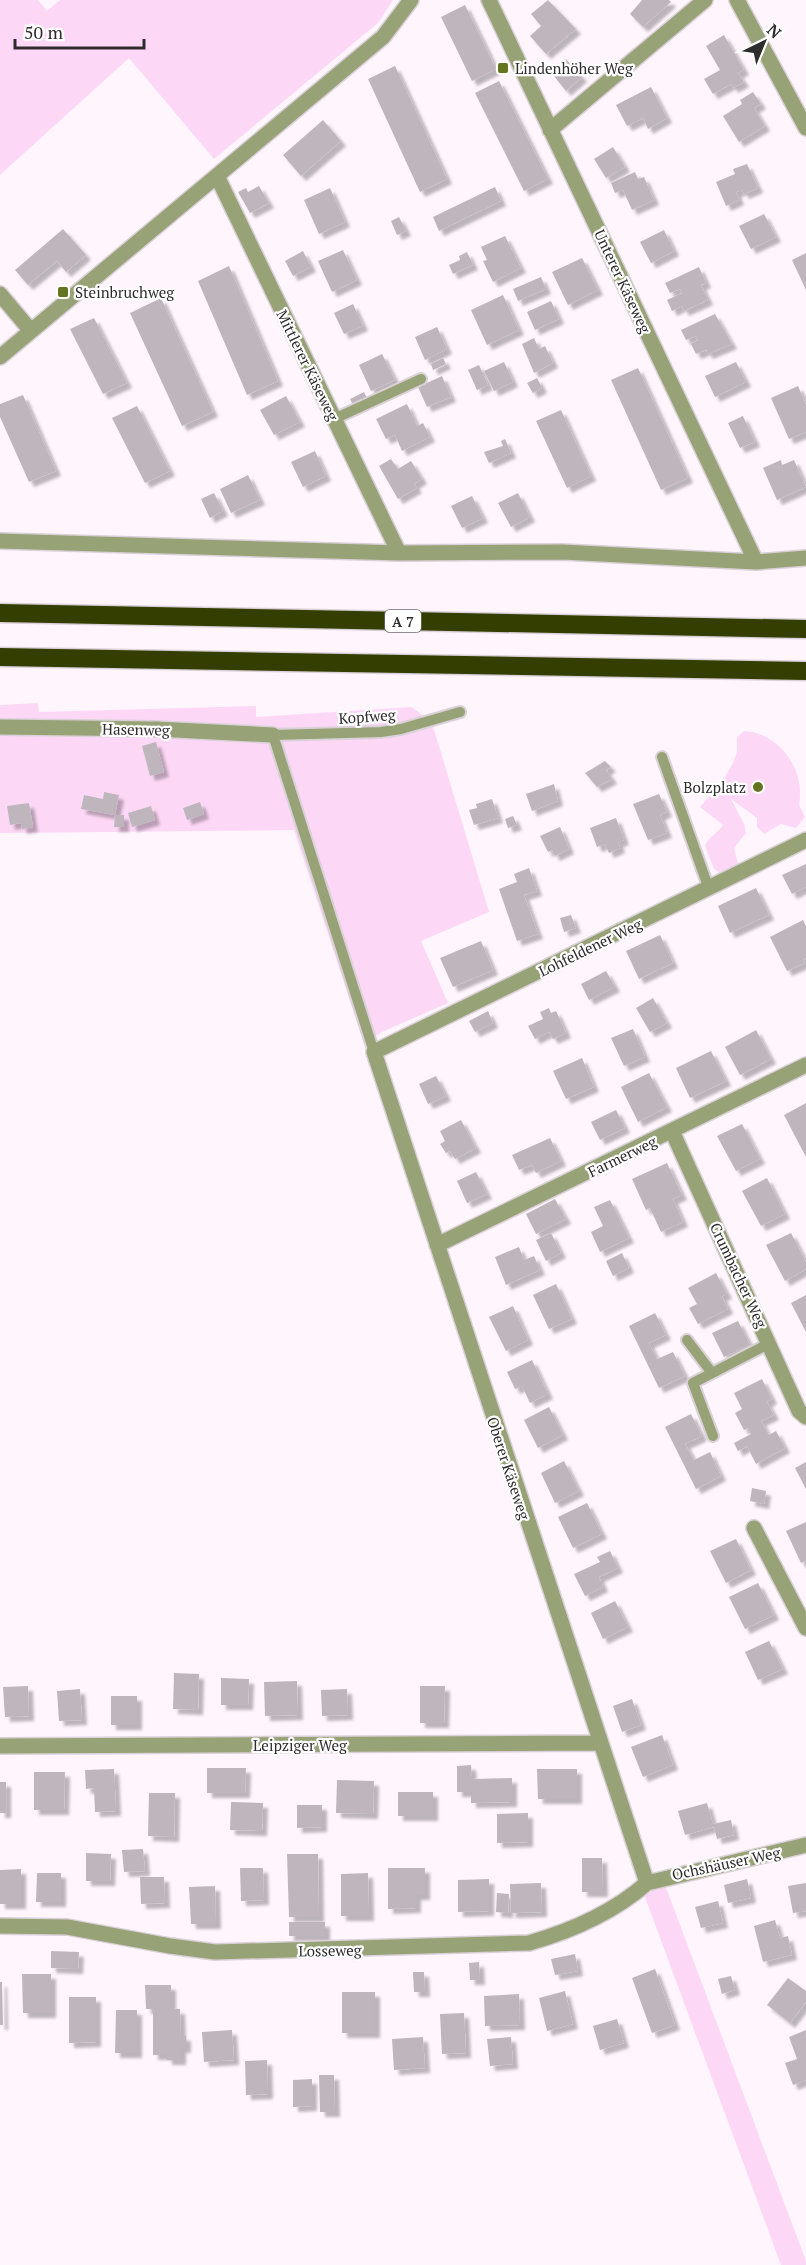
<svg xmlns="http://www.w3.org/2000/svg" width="806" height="2265" font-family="'PT Serif',serif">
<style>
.green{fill:#fdd8f6}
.building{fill:#bfb6bd;filter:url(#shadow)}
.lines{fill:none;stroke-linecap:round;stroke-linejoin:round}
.lane-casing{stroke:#dad1d8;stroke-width:14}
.street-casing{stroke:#dad1d8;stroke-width:18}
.highway-casing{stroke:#dad1d8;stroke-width:21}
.lane{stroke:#98a277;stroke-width:10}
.street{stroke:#98a277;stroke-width:15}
.highway{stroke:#343e00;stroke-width:18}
.poi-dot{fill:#657421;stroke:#fff;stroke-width:2}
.labels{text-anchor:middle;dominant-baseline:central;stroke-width:4.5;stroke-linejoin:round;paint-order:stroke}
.shield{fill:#fff;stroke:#6d6b6d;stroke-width:1.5}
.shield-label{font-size:14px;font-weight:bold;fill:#2f2c2e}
.poi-label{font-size:15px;fill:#2f2c2e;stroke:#fff;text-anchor:start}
.street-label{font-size:15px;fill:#2f2c2e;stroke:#fff}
</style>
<defs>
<filter id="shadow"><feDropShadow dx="5" dy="5" stdDeviation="1.5" flood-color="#0004"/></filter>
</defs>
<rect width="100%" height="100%" fill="#fff5fd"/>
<path class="green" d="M0,0H38L47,11L60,0H393L378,23L214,159L129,58L0,175Z
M38,703L39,712L256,706V717L412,707L432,723L489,912L421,941L448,1003L382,1032L364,1044L294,830L0,833V705Z
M744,731C779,733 806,769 799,805L805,817L796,828L781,824L764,834L757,827V818L731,799L744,824L746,833L734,848L738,864L731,871L722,874L714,869L705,846C709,836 717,834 723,825L700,807L720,785L733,763L737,752V737Z
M662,1877L806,2261V2265H781L642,1889Z"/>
<path class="building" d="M548,0L576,29L546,54L530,36L541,26L531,14Z
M642,0H669L671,2L643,27L630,14Z
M465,5L496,69L472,81L441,17Z
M724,35L744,70L738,73L744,82L733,88L731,84L713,94L704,79L720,70L706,46Z
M566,59L582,77L566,91L554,76L556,74L553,70Z
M395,66L447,179L420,192L368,79Z
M499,81L548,179L524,191L475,93Z
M651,87L667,118L648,129L643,118L627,126L616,105Z
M753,92L761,104L754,108L765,126L739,142L723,116L742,104L740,100Z
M323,120L341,141L301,176L283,155Z
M613,147L625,167L606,178L594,159Z
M747,164L758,188L744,194L742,190L736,192L739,200L726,206L716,182L735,174L733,169Z
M635,172L638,179L644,177L654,200L632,210L623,190L615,193L611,183Z
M259,186L269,203L250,213L238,192L246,188L248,192Z
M495,187L501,201L439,231L433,217Z
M330,188L345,222L319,234L304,200Z
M764,214L776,237L751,249L739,226Z
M399,217L406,231L397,235L391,221Z
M63,229L86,255L66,272L57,261L28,285L15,270Z
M664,230L674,251L651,263L640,242Z
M505,236L521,268L493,282L483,261L487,260L481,247Z
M343,250L357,280L332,292L318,261Z
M303,251L311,267L293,276L285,261Z
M467,252L473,265L453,274L449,265L460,260L459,256Z
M806,253V290L792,260Z
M582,258L598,290L568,305L552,272Z
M229,266L278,381L247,395L198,281Z
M699,267L706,283L701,285L708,300L684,311L682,306L672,311L667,300L682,293L680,289L670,293L665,283Z
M541,277L546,289L518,301L513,289Z
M503,295L519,330L487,345L471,310Z
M161,298L213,412L182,426L130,313Z
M551,301L559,319L535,330L527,312Z
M353,304L363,326L344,334L334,313Z
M715,314L732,344L708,354L706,350L696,354L691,344L698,340L696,336L686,340L681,330Z
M94,318L127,383L103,394L70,329Z
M437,327L447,349L425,360L415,337Z
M534,338L539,349L545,346L553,363L534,373L522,344Z
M382,354L395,380L371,391L359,365Z
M443,358L446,364L433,370L431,364Z
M504,362L513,382L494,391L484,371Z
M736,362L746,382L715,397L705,376Z
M479,365L488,385L477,390L468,370Z
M638,368L688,478L661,490L611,380Z
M442,376L451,397L427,407L418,387Z
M537,378L542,388L533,393L527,383Z
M798,386L806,405V432L789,439L771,398Z
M364,392L368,401L354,407L350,399Z
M23,395L56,471L29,482L0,417V404Z
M286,396L300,422L274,435L260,410Z
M407,404L417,426L423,423L430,437L402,451L395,435L386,439L376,419Z
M137,406L170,471L145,483L112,418Z
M561,410L591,476L567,488L536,421Z
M743,416L755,442L740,448L728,423Z
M505,439L511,453L489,463L484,452L503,446L501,441Z
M315,451L326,476L303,487L291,462Z
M391,459L398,469L411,461L422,479L414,484L417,488L398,499L379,466Z
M781,460L782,465L794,460L806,487L777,500L763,468Z
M248,475L260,500L231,513L220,489Z
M214,493L223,511L210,518L201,499Z
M518,493L530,517L511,527L498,503Z
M472,496L483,518L462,528L451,506Z
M156,742L164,772L150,776L142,746Z
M605,761L611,767L606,770L612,779L597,787L585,773Z
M554,784L558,801L532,811L526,794Z
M104,792L119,795L115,815L81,809L84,795L103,799Z
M659,794L667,812L660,815L667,833L648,840L633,804Z
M492,799L498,818L474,825L469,810L477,808L476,804Z
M200,802L204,814L187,820L183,808Z
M29,803L33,827L22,829L21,823L10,825L7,806Z
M151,806L155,820L132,827L128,813Z
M115,815H124V827H114Z
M513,816L517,825L508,828L505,819Z
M616,818L624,840L618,842L620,848L609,853L605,844L597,847L590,828Z
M560,827L569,849L555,856L552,850L548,852L540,836Z
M806,864V887L792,894L782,875Z
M529,868L537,891L524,895L538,934L517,941L499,889L517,882L514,874Z
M756,888L769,915L730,933L718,906Z
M571,915L576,928L564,932L560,918Z
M803,920L806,926V958L803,960L805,963L787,971L770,937Z
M660,935L673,963L639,979L626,951Z
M481,941L493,970L453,987L440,958Z
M606,971L615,987L589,1000L581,984Z
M653,998L667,1023L650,1032L636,1008Z
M549,1008L551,1013L556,1011L566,1033L553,1039L549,1032L535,1039L528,1026L543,1019L540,1012Z
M488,1011L493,1023L475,1032L469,1021Z
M633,1029L645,1057L624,1066L611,1038Z
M756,1030L771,1059L740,1075L725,1047Z
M711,1051L726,1081L690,1098L676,1068Z
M582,1058L594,1087L566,1099L553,1071Z
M649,1073L667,1107L638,1122L621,1087Z
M436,1076L446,1096L428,1104L419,1084Z
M806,1103V1157L784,1115Z
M616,1110L625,1128L600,1140L591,1122Z
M461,1120L476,1148L455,1159L450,1151L446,1153L440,1144L445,1141L440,1131Z
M742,1124L760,1159L736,1171L717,1136Z
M550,1138L561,1161L536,1173L532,1165L519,1170L512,1155Z
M667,1163L682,1195L673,1199L683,1222L661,1232L650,1208L646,1210L632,1179Z
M476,1172L487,1194L467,1203L457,1181Z
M767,1178L785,1214L761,1226L742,1191Z
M555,1199L566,1219L536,1234L526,1214Z
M610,1200L629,1238L600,1252L591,1232L603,1226L594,1207Z
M551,1233L561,1253L546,1261L536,1240Z
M791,1233L806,1262V1269L785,1281L766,1245Z
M519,1247L524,1260L534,1256L540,1270L506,1285L495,1257Z
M622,1253L629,1268L613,1276L606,1261Z
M716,1273L727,1294L722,1296L728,1309L698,1324L689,1308L697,1304L688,1288Z
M556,1284L572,1319L549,1329L533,1295Z
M806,1295V1332L791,1303Z
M513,1306L528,1340L506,1351L489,1317Z
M655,1313L666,1335L649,1343L657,1359L673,1352L685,1376L659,1388L629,1326Z
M738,1321L750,1345L724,1357L712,1333Z
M532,1360L548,1394L530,1403L522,1386L515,1389L507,1372Z
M762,1379L772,1399L767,1402L774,1415L761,1421L769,1435L776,1431L785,1448L756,1464L747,1446L738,1451L734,1443L751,1434L748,1428L744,1430L735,1413L742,1409L734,1393Z
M549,1407L563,1435L538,1448L524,1420Z
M691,1414L702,1436L685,1444L694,1460L710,1452L721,1476L696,1489L665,1427Z
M564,1461L579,1491L555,1503L541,1473Z
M806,1462V1489L795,1468Z
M752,1488L766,1491L764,1504L750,1501Z
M587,1503L602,1534L573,1548L558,1517Z
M806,1522V1561L801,1563L786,1531Z
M736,1539L751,1570L726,1583L710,1551Z
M610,1551L618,1568L599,1577L603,1587L585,1596L574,1574L600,1562L597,1557Z
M758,1583L774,1615L745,1629L729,1597Z
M615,1601L628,1627L603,1639L591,1613Z
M769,1641L783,1669L758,1680L745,1652Z
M174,1673L199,1674L198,1710L173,1709Z
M221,1678L249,1679L248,1705H221Z
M297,1681L298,1715L265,1716L264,1682Z
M28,1686L29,1716L5,1717L3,1687Z
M420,1686H445L444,1723H420Z
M80,1689L82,1720L59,1721L57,1691Z
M347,1689L348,1715L322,1716L321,1690Z
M111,1696H137V1725H111Z
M632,1699L641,1725L622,1732L613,1706Z
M662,1735L673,1765L643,1777L631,1747Z
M471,1765L472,1779L512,1778V1802L471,1803V1792H457V1766Z
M207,1768H246L245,1793H207Z
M114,1769L116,1811L95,1812L94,1788L86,1789L85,1770Z
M537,1769H577V1799H538Z
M34,1772H65L64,1810H34Z
M337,1780L374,1781L373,1814L336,1813Z
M0,1782H6V1813H0Z
M398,1792H433V1816H398Z
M149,1793H175L174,1837L148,1836Z
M231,1802L263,1803L262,1831L230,1830Z
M707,1803L713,1824L731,1820L734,1835L717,1839L714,1827L685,1835L678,1811Z
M297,1805H322V1827L297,1828Z
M528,1813V1842L497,1843V1814Z
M143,1849L145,1871L124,1872L122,1850Z
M86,1853L111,1854L110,1881H86Z
M287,1854H318L319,1917H289Z
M582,1858H602L603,1892H582Z
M240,1868H263L264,1900L241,1901Z
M388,1868H425V1895H416V1908L388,1909Z
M21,1869V1904H0V1870Z
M37,1873H61V1902H36Z
M368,1873L369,1916H341V1874Z
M140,1877H164L165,1903L141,1904Z
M489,1879V1911L458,1912V1880Z
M747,1879L751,1898L728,1903L724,1885Z
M541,1883L542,1912L511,1913L510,1884Z
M806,1883V1911L793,1913L788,1886Z
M215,1886L216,1924H191L189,1887Z
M497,1893L509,1894L508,1913L496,1912Z
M718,1901L723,1923L701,1928L695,1907Z
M775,1920L780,1938L788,1936L792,1955L763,1962L754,1926Z
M289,1922H325V1936H289Z
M51,1951L79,1952L78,1969L51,1968Z
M575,1954L578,1971L555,1975L551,1959Z
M479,1962L480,1980H470L469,1963Z
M655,1969L675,2025L652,2033L632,1978Z
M413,1972H424L425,1992H414Z
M22,1974H51V2013H23Z
M731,1976L735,1990L722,1994L718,1979Z
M788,1978L806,1991V2002L790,2023L767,2005Z
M0,1982H2L3,2025H0Z
M145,1985H171V2009H180L181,2036H186V2048H181V2060H167V2055H153V2009H146Z
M565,1991L573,2024L547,2031L539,1998Z
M342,1992H375V2033H342Z
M519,1994L520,2025L485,2026L484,1996Z
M69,1997H96V2042L69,2043Z
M116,2010H137V2053H115Z
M464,2013L466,2053L442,2054L440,2014Z
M617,2019L624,2043L600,2050L593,2026Z
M232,2030L234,2060L204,2062L202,2032Z
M806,2030V2080L793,2085L785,2063L797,2059L789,2037Z
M423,2037L425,2068L394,2070L392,2039Z
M511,2037L513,2064L490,2066L487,2039Z
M267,2060L268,2094L246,2095L245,2061Z
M319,2075H334L335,2112H320Z
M312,2079V2106L293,2107V2080Z"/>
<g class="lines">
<g class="lane-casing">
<path id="lane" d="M334,419L421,379
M662,757L709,889
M374,1052L273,735L381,732L401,729L460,712
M687,1340L712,1373
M713,1436L693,1383L770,1343"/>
</g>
<g class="street-casing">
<path id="street" d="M489,0L756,562
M737,0L806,128
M550,130L705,0
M217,176L399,553
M0,294L31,331
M0,357L383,37L411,0
M0,541L399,553L562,552L756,562L806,558
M0,727L156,729L273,735
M672,1131L799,1411L806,1417
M437,1245L806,1065
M754,1528L806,1628
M0,1746L599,1743
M647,1883L374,1052L806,840
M0,1926L67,1927L170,1946L215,1952L529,1943C571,1931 614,1912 647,1883L806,1845"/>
</g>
<g class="highway-casing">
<path id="highway" d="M0,613L806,629
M0,657L806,671"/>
</g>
<use href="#lane" class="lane"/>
<use href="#street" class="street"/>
<use href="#highway" class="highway"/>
</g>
<g class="poi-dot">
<rect x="497" y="62" width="12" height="12" rx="3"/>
<rect x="57" y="286" width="12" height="12" rx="3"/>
<circle cx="758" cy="787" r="6"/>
</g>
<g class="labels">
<rect class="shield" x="385" y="610" width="36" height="22" rx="4.5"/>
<g class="shield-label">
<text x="403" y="621">A 7</text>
</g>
<g class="poi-label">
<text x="515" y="68">Lindenhöher Weg</text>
<text x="75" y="292">Steinbruchweg</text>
<text x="746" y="787" text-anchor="end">Bolzplatz</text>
</g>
<g class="street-label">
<text transform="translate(623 281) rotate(65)">Unterer Käseweg</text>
<text transform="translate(308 365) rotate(64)">Mittlerer Käseweg</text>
<text transform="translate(367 716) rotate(-4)">Kopfweg</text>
<text transform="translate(136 729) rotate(1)">Hasenweg</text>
<text transform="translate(590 947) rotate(-26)">Lohfeldener Weg</text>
<text transform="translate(622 1156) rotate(-26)">Farmerweg</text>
<text transform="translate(739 1275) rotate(65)">Crumbacher Weg</text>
<text transform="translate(509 1468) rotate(72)">Oberer Käseweg</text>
<text x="300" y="1745">Leipziger Weg</text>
<text transform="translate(726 1863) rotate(-12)">Ochshäuser Weg</text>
<text transform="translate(330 1950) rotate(-1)">Losseweg</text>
</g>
</g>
<g transform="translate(764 42) rotate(43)" stroke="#ffffff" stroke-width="4.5" paint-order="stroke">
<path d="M0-4.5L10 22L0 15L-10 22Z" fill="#2f2c2e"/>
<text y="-9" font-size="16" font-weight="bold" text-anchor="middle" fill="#2f2c2e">N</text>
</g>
<path d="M15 39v9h129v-9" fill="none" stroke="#2f2c2e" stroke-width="3"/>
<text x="24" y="39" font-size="18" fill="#2f2c2e" stroke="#ffffff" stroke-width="4.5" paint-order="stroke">50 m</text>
</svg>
